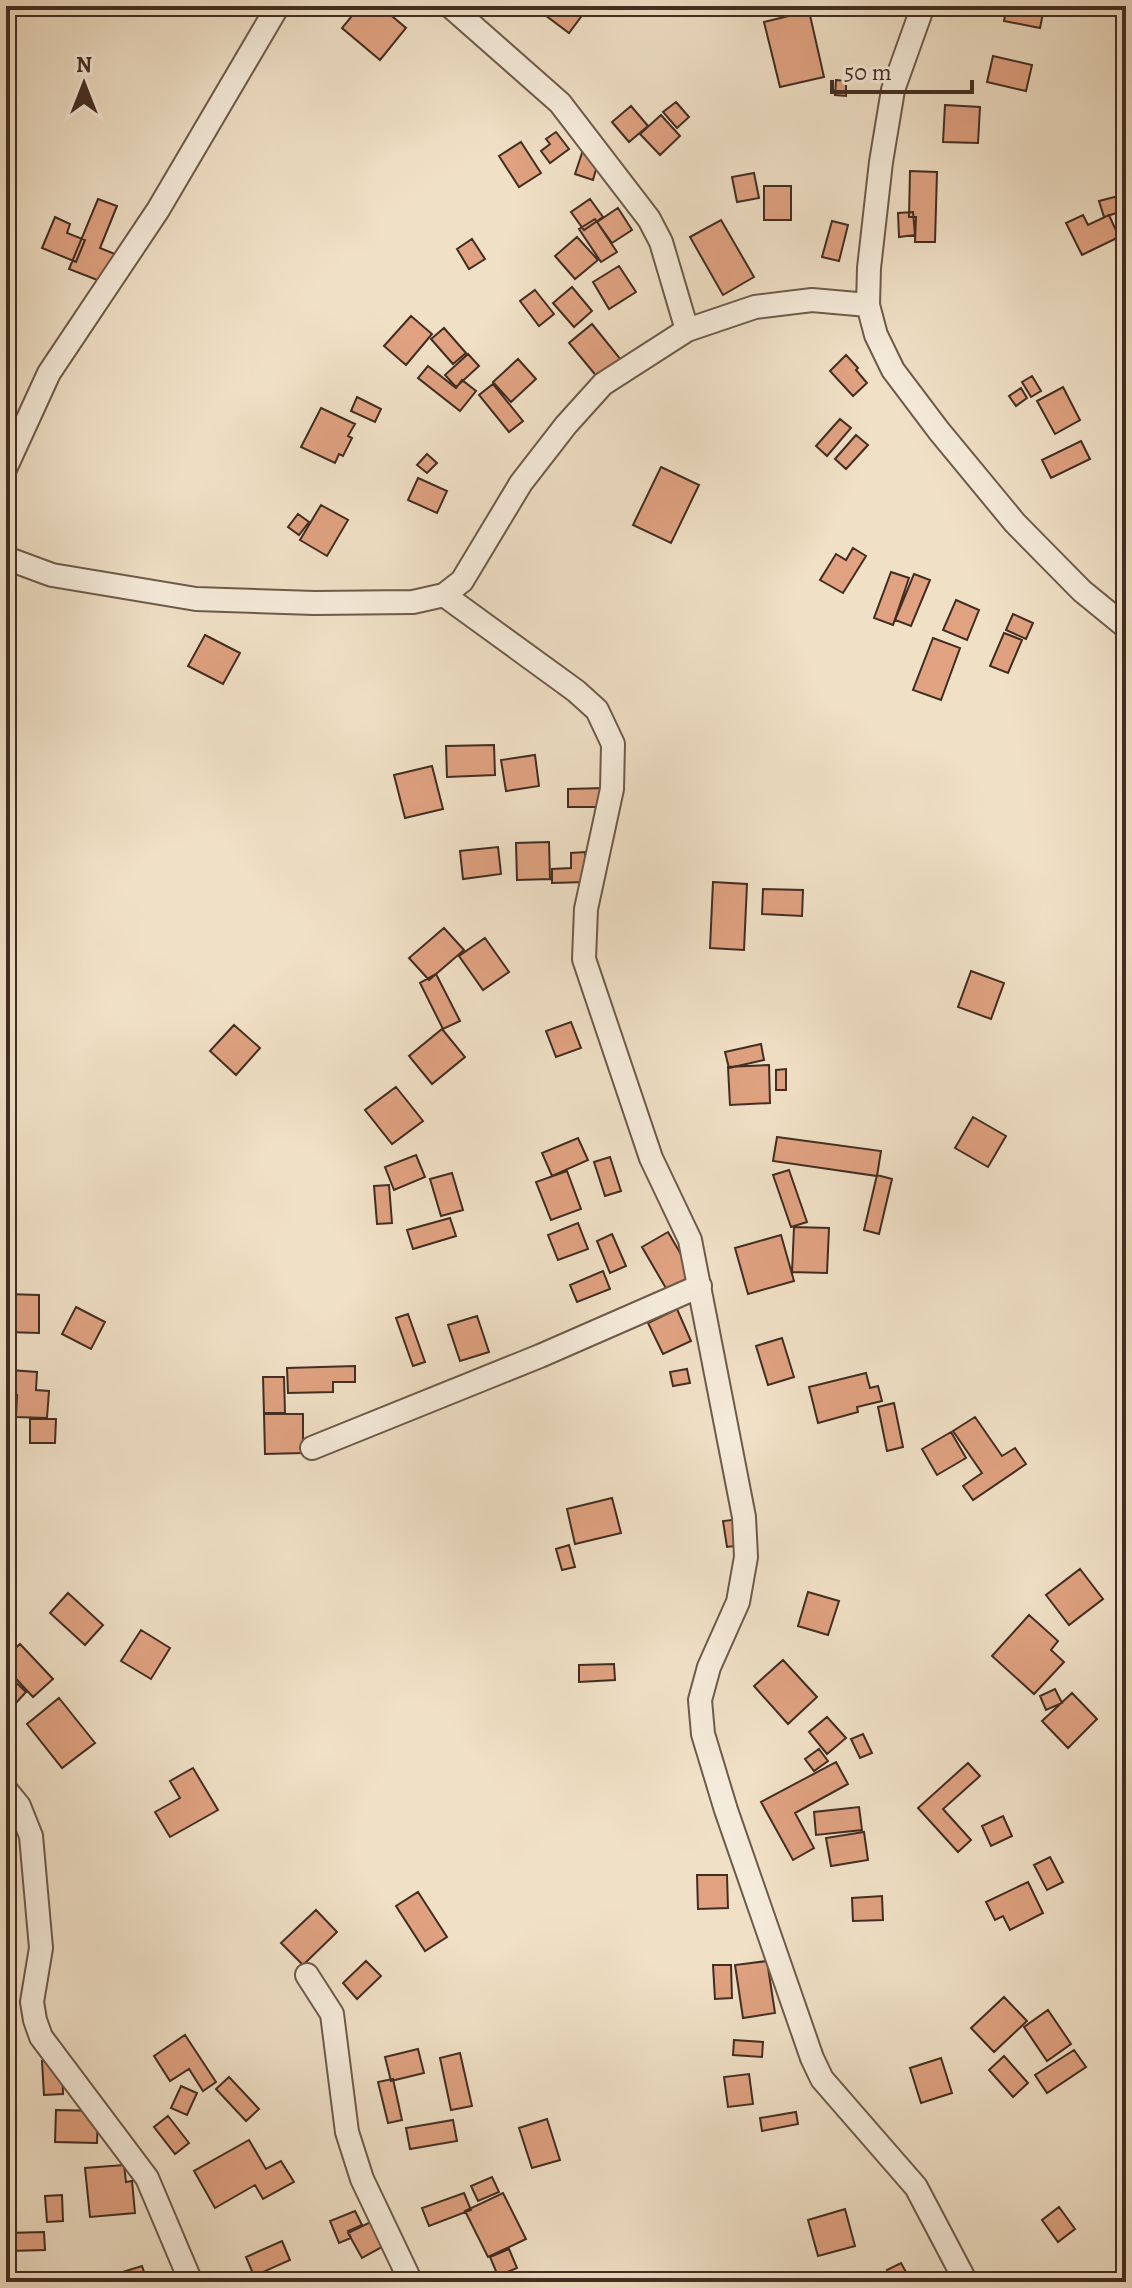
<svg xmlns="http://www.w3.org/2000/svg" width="1132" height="2288" font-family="Alegreya,serif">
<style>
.building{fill:#e0a281;stroke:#422d22;stroke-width:2}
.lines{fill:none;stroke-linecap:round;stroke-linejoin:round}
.street-casing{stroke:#6e5a4b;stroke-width:26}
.street{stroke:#f5ebda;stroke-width:22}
</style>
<rect width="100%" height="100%" fill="#f0e0c6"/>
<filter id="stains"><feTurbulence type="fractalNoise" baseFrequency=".0025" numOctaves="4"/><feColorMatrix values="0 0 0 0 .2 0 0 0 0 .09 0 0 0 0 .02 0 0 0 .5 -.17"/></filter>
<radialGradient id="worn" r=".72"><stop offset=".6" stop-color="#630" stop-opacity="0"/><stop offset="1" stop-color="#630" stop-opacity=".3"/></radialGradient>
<path class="building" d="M360,6H380L406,28L380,60L342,28Z
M539,6H589L569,33L537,9Z
M1007,6L1044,8L1040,28L1004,21Z
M809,11L824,77L780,87L764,22Z
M993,56L1032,65L1026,91L987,82Z
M836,80L846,81V96L835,95Z
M676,102L689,117L677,128L663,112Z
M945,105L980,107L978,143L943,142Z
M631,106L648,126L629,142L612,122Z
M661,115L680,136L660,155L640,134Z
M556,132L569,149L550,163L541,151L550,144L546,139Z
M521,142L541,173L519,187L499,156Z
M583,150L600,155L593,180L575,174Z
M910,171L937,172L935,242H915L916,217H909Z
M754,173L759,198L737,202L732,177Z
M764,186H791V220H764Z
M1126,194V210L1104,217L1099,201Z
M98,199L117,206L100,248L122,257L110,285L69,269Z
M590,199L603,217L584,230L571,212Z
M618,208L632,230L612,243L597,222Z
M913,212L915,235L899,237L898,213Z
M1083,215L1088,225L1109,215L1119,237L1082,255L1066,223Z
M55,217L70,224L67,233L85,240L76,262L42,248Z
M595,219L617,252L601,262L579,229Z
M721,220L754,277L723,295L690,237Z
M832,221L848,225L839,261L822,257Z
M577,237L598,260L575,279L555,256Z
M472,239L485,259L469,269L457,249Z
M619,266L636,292L609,309L593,282Z
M572,287L592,311L574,327L553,303Z
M535,290L554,314L539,326L520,301Z
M411,316L432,334L406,365L384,346Z
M592,324L626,366L603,384L569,343Z
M444,328L466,353L453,364L431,339Z
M468,354L479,366L456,387L445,375Z
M846,355L858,368L856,370L867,383L853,396L830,371Z
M518,359L536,379L511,402L493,382Z
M428,366L456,388L462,380L476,391L460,411L418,378Z
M1032,376L1041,391L1031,397L1022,382Z
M493,384L523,421L509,432L479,395Z
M1063,387L1080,420L1055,434L1037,401Z
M1021,388L1027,398L1016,406L1009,396Z
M357,397L381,409L375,422L351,411Z
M321,408L355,424L348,436L352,438L343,456L339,454L335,463L301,447Z
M840,419L851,428L827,456L816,446Z
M856,435L868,445L846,469L835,459Z
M1081,441L1090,459L1051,478L1042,460Z
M427,454L437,463L427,473L417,465Z
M661,467L699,485L671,543L633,525Z
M418,478L447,491L437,513L408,500Z
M321,505L348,520L327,556L300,540Z
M298,514L309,522L299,535L288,527Z
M853,548L866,556L843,593L820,580L836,554L846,560Z
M891,572L909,578L893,625L874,618Z
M914,574L930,580L911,626L895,620Z
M956,600L979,610L967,640L943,630Z
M1013,614L1033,623L1026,639L1006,630Z
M1004,633L1022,640L1008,673L990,666Z
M205,635L240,653L223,684L188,666Z
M933,638L960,648L941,700L913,690Z
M494,745L495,775L447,777L446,746Z
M535,755L539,786L506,791L501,760Z
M432,766L443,809L405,818L394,775Z
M603,788V807H568V789Z
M549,842L550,879L517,880L516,843Z
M498,847L501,874L463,879L460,851Z
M585,852L586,882L552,883V869L571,868V853Z
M713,882L747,884L744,950L710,948Z
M763,889L803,890L802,916L762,914Z
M444,928L464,950L429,980L409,958Z
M485,938L509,972L483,990L459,956Z
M971,971L1004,983L991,1019L958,1007Z
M436,974L460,1021L443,1029L420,983Z
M571,1022L581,1048L556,1057L546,1031Z
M234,1025L260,1048L236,1075L210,1051Z
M442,1029L465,1057L432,1084L409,1056Z
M761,1044L764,1060L729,1068L725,1052Z
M769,1065L770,1103L730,1105L728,1067Z
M786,1069V1090H776V1070Z
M396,1087L423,1121L392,1144L365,1110Z
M973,1117L1006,1136L988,1167L955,1148Z
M777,1137L881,1151L877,1176L773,1161Z
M578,1138L588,1160L552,1176L542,1153Z
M416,1155L425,1177L394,1190L385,1167Z
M610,1157L621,1191L605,1196L594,1162Z
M789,1170L807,1222L791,1227L773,1175Z
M567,1171L581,1209L551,1220L536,1182Z
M452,1173L463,1210L441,1216L430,1179Z
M877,1175L892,1179L879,1234L864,1230Z
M389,1185L392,1223L377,1224L374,1186Z
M450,1218L456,1236L413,1249L407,1230Z
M578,1223L588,1249L558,1260L548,1235Z
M794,1227L829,1228L827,1273L792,1272Z
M668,1232L693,1275L667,1290L642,1247Z
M612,1234L626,1266L610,1273L597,1241Z
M781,1235L794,1281L748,1294L735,1248Z
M603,1271L610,1289L577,1302L570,1285Z
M6,1294L39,1295V1333L6,1332Z
M76,1307L105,1322L91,1349L62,1334Z
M677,1309L691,1341L663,1354L648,1323Z
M408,1314L425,1362L413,1366L396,1318Z
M477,1316L489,1352L460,1361L448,1325Z
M782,1338L794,1377L768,1385L756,1346Z
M6,1360H10V1370L37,1372L36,1390L49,1391L47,1418L16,1417L17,1395H6Z
M355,1366V1382H333V1392L288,1393L287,1368Z
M687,1369L690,1383L673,1386L670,1372Z
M866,1373L870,1388L878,1386L882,1401L857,1407L858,1412L818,1423L809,1387Z
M263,1377H284L285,1413H264Z
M894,1403L903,1447L887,1451L878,1407Z
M264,1414H303V1453L265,1454Z
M975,1417L1002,1456L1015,1448L1026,1464L973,1500L963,1486L982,1473L953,1431Z
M30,1419H56L55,1443H30Z
M951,1432L966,1458L937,1475L922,1449Z
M612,1498L621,1533L575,1544L567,1509Z
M740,1519L743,1545L727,1547L723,1521Z
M569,1545L575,1567L562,1570L556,1549Z
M1080,1569L1103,1599L1069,1625L1046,1595Z
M808,1592L839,1601L828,1635L798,1626Z
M68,1593L103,1625L85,1645L50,1613Z
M1029,1615L1058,1641L1051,1650L1064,1662L1034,1694L992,1656Z
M141,1630L170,1648L151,1679L121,1661Z
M20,1644L53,1679L33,1697L6,1668V1657Z
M783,1660L817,1697L788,1724L754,1686Z
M614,1664L615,1680L579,1682V1665Z
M6,1673L26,1692L6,1714Z
M1055,1689L1062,1703L1046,1710L1040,1696Z
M1072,1693L1097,1719L1068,1748L1042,1721Z
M59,1698L95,1743L62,1768L27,1724Z
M827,1717L846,1738L827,1754L809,1732Z
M863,1734L872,1753L860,1758L851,1739Z
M819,1749L828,1761L814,1771L805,1759Z
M836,1762L848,1784L795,1813L814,1848L793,1860L761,1802Z
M968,1763L980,1776L943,1809L971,1840L958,1852L918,1808Z
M193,1768L218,1810L170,1837L155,1812L180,1798L170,1781Z
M859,1807L862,1830L816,1835L814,1812Z
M1003,1816L1012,1836L991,1846L982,1826Z
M864,1832L868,1860L831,1866L826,1838Z
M1050,1857L1063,1882L1047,1890L1034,1865Z
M697,1875H727L728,1908L698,1909Z
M1028,1882L1043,1913L1010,1930L1003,1916L995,1920L986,1902Z
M418,1892L447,1937L425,1951L396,1906Z
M882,1896L883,1920L853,1921L852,1898Z
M316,1910L337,1932L303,1965L281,1943Z
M366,1961L381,1976L357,1999L343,1983Z
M767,1961L775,2013L743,2018L735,1965Z
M713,1965H731L732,1998L715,1999Z
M1004,1997L1027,2021L994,2052L971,2028Z
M1048,2010L1071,2044L1047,2061L1024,2027Z
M185,2035L216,2082L203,2091L189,2069L170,2081L154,2056Z
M734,2040L763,2042L762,2057L733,2055Z
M418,2049L424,2073L391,2081L385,2057Z
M1074,2050L1086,2067L1047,2093L1035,2075Z
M460,2053L472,2106L451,2110L440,2058Z
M1004,2056L1028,2083L1013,2097L989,2070Z
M941,2058L952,2093L921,2103L910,2068Z
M62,2060L63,2094L44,2095L42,2061Z
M749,2074L753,2104L728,2107L724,2077Z
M229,2077L259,2109L246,2121L216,2089Z
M393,2079L402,2120L388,2123L378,2082Z
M181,2086L197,2093L187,2115L171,2108Z
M56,2110L98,2111L97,2143L55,2142Z
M796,2112L798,2124L762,2131L760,2118Z
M168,2116L189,2143L175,2154L154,2127Z
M547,2119L560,2160L532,2168L519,2128Z
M453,2120L457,2141L410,2149L406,2128Z
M249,2140L266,2169L281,2161L294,2182L263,2199L255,2185L215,2208L194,2171Z
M124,2165L126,2182L132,2181L135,2213L90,2217L85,2168Z
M492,2177L499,2192L478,2201L471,2186Z
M6,2192H11L10,2235H6Z
M464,2193L471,2210L429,2226L422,2208Z
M503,2193L526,2239L488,2257L465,2211Z
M62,2195L63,2221L47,2222L45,2196Z
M1059,2207L1075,2229L1058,2242L1042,2220Z
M845,2209L855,2246L818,2256L808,2220Z
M355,2211L362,2225L348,2231L351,2238L339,2243L330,2221Z
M379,2218L391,2242L362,2258L348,2233Z
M44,2232L45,2250L8,2251L7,2233Z
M282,2241L290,2260L254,2276L246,2257Z
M509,2249L517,2268L498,2276L490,2257Z
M901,2263L911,2281L910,2282H894L887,2270Z
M142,2266L147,2281L115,2282L113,2275Z"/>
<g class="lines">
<g class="street-casing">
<path id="street" d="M450,6L560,103L649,219L661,242L687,330
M923,6L893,90L881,162L869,268L868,305L876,335L893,370L939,431L1015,523L1082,591L1126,627
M6,467L49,373L158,210L278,6
M6,558L52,575L196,599L314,603L413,602L444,595L462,581L521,483L566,425L603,384L687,330L755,307L812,300L868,305
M444,595L576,691L597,710L613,744L612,789L586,909L584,959L651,1158L690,1240L744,1517L746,1557L738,1602L709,1667L700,1700L703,1734L726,1810L812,2058L822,2079L916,2187L966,2282
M312,1448L540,1356L700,1286
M6,1790L19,1806L31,1836L41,1948L32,2002L35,2020L41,2037L147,2178L191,2282
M307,1975L332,2014L347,2132L362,2179L411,2282"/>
</g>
<use href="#street" class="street"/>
</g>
<rect width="1132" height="2288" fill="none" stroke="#f0e0c6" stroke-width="32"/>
<rect x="8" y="8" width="1116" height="2272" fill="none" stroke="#422d22" stroke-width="4"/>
<rect x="16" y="16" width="1100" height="2256" fill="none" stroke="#422d22" stroke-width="2"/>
<g transform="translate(84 84)" stroke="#f5ebda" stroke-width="6" paint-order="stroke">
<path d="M0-6L14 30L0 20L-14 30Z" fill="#422d22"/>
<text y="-12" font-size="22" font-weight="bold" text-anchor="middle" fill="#422d22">N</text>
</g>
<path d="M832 80v12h140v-12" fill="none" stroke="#422d22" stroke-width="4"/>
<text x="844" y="80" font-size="24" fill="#422d22" stroke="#f5ebda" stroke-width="6" paint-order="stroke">50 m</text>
<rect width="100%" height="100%" filter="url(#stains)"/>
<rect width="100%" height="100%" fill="url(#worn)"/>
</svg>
